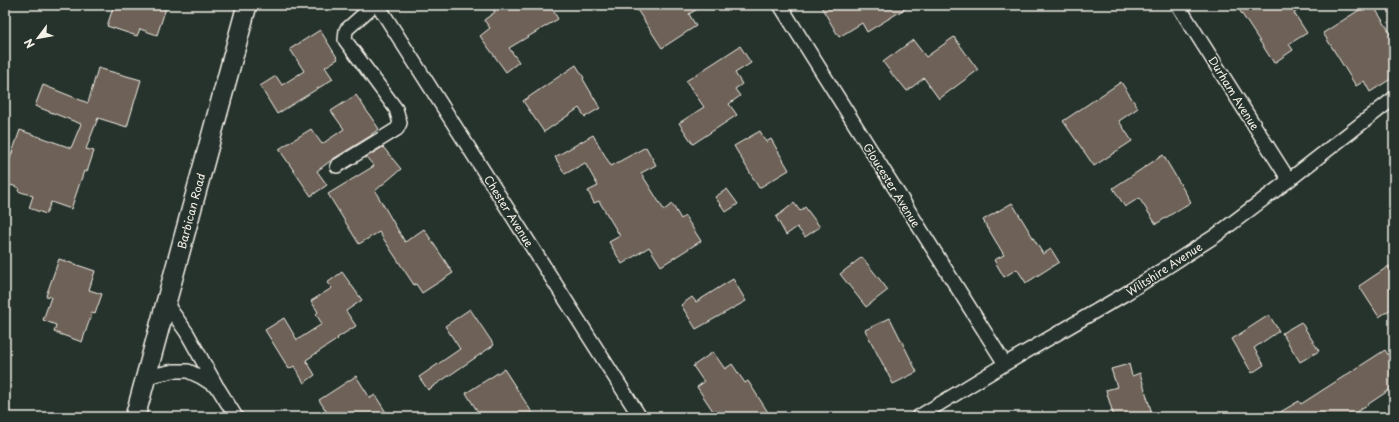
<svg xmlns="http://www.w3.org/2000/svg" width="1399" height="422" font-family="'Playpen Sans',sans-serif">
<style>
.building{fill:#6e6259;stroke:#f4f1e8}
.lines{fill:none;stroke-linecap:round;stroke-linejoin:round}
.minor-casing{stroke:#f4f1e8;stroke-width:16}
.secondary-casing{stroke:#f4f1e8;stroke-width:22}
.minor{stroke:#26332d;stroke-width:13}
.secondary{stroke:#26332d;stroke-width:19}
.labels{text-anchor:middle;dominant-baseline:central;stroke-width:3;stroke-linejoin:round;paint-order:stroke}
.street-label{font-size:11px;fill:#f4f1e8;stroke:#26332d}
</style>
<rect width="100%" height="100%" fill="#26332d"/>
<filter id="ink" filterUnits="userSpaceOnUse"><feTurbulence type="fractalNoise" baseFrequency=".025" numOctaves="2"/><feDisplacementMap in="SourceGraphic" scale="8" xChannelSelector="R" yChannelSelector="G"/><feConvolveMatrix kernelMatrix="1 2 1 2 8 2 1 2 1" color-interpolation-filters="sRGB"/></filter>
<g filter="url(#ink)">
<path class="building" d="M114,5H167L157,35L140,29L137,36L107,26Z
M489,5H550L558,19L509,48L519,62L506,72L480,36L490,28L484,20L495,12Z
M634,5H704L689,14L696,26L662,48Z
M820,5H911L867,32L862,23L839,37Z
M1236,5H1306L1294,13L1307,33L1289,44L1293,50L1274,63Z
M1367,5H1373L1394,39V77L1370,92L1364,81L1356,86L1323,33Z
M320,30L338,59L325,67L333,79L277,114L260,86L276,76L282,85L304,71L290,49Z
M954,37L978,70L939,99L924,78L907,91L899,81L898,82L883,62L913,40L926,57Z
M740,46L751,63L735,73L742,84L735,89L740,96L729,104L737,115L693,144L679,123L704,107L686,81Z
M576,65L584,78L583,79L600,108L585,117L579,108L544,132L523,101Z
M98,68L141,80L127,127L98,118L86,149L94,151L87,172L84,171L71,209L51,202L46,214L29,208L33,196L18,191L19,188L5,183V173L20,130L71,148L81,124L35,106L43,85L88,103Z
M1121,82L1138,108L1119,121L1132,141L1094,166L1063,121Z
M356,95L379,129L372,134V135L333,159L317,171L327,185L311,196L279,149L311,129L322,144L344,129L331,111Z
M760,131L766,142L771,139L789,170L759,188L734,146Z
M593,135L611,166L646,147L656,165L641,173L664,210L672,204L681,219L685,216L701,241L661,266L649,247L622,264L609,242L620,236L599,201L594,203L588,191L598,186L585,163L565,174L555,157Z
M383,147L401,169L375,191L405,242L424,229L453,273L422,293L416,284L414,285L379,232L359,244L328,194L374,166L366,157Z
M1163,155L1191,202L1156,224L1139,198L1125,207L1113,188Z
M727,189L738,204L726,212L715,197Z
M794,203L800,211L805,207L820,227L805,237L797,227L786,235L776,217Z
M1012,203L1043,254L1051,249L1059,262L1026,283L1017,269L1004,277L994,260L1004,255L983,220Z
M862,257L888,290L866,307L840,274Z
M59,259L95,271L89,290L102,294L95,314L92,313L82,342L54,332L56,325L43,320L51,297L46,296Z
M1389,266L1394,274V307L1379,317L1359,286Z
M342,272L362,300L346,311L356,326L337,338L338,339L306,360L315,375L304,383L294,366L289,369L265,330L284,318L297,340L322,324L316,314L318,312L311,301L332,288L327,283Z
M733,279L746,301L696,329L681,305L692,297L696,302Z
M470,309L494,345L428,390L419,377L460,349L445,326Z
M1269,315L1279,331L1254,348L1264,365L1252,373L1232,339Z
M890,318L917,372L893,384L865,330Z
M1301,322L1319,351L1300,362L1282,333Z
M1385,350L1394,364V387L1349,417H1272L1299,401L1301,404Z
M713,352L725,369L732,364L745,383L748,381L771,417H717L697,387L704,382L693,366Z
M1129,364L1132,376L1140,373L1153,417H1114L1106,390L1117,387L1111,369Z
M504,369L535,417H481L466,393Z
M356,376L370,398L375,395L389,417H330L319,400Z"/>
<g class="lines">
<g class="minor-casing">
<path id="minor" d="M378,5L640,417
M780,5L1005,364
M1178,5L1289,180
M337,166L397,129L400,123L396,109L345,40L346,30L374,5
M166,303L187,333L216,385
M146,377L173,371H188L201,377L218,388L236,417
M918,417L1005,364L1125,294L1215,236L1289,180L1394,98"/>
</g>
<g class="secondary-casing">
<path id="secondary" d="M135,417L247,5"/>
</g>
<use href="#minor" class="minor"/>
<use href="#secondary" class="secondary"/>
</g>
</g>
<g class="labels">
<g class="street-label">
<text transform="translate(1234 93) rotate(58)">Durham Avenue</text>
<text transform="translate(892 185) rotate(58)">Gloucester Avenue</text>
<text transform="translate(191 211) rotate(-75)">Barbican Road</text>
<text transform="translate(509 211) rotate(58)">Chester Avenue</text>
<text transform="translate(1164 269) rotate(-33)">Wiltshire Avenue</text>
</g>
</g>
<rect width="1399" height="422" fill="none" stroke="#26332d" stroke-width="20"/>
<rect x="10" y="10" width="1379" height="402" fill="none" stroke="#f4f1e8" stroke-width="1.5" filter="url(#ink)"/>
<g transform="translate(38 38) rotate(238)" stroke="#26332d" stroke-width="3" paint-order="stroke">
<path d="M0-3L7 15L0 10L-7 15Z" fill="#f4f1e8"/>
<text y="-6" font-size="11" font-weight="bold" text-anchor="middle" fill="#f4f1e8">N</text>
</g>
</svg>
